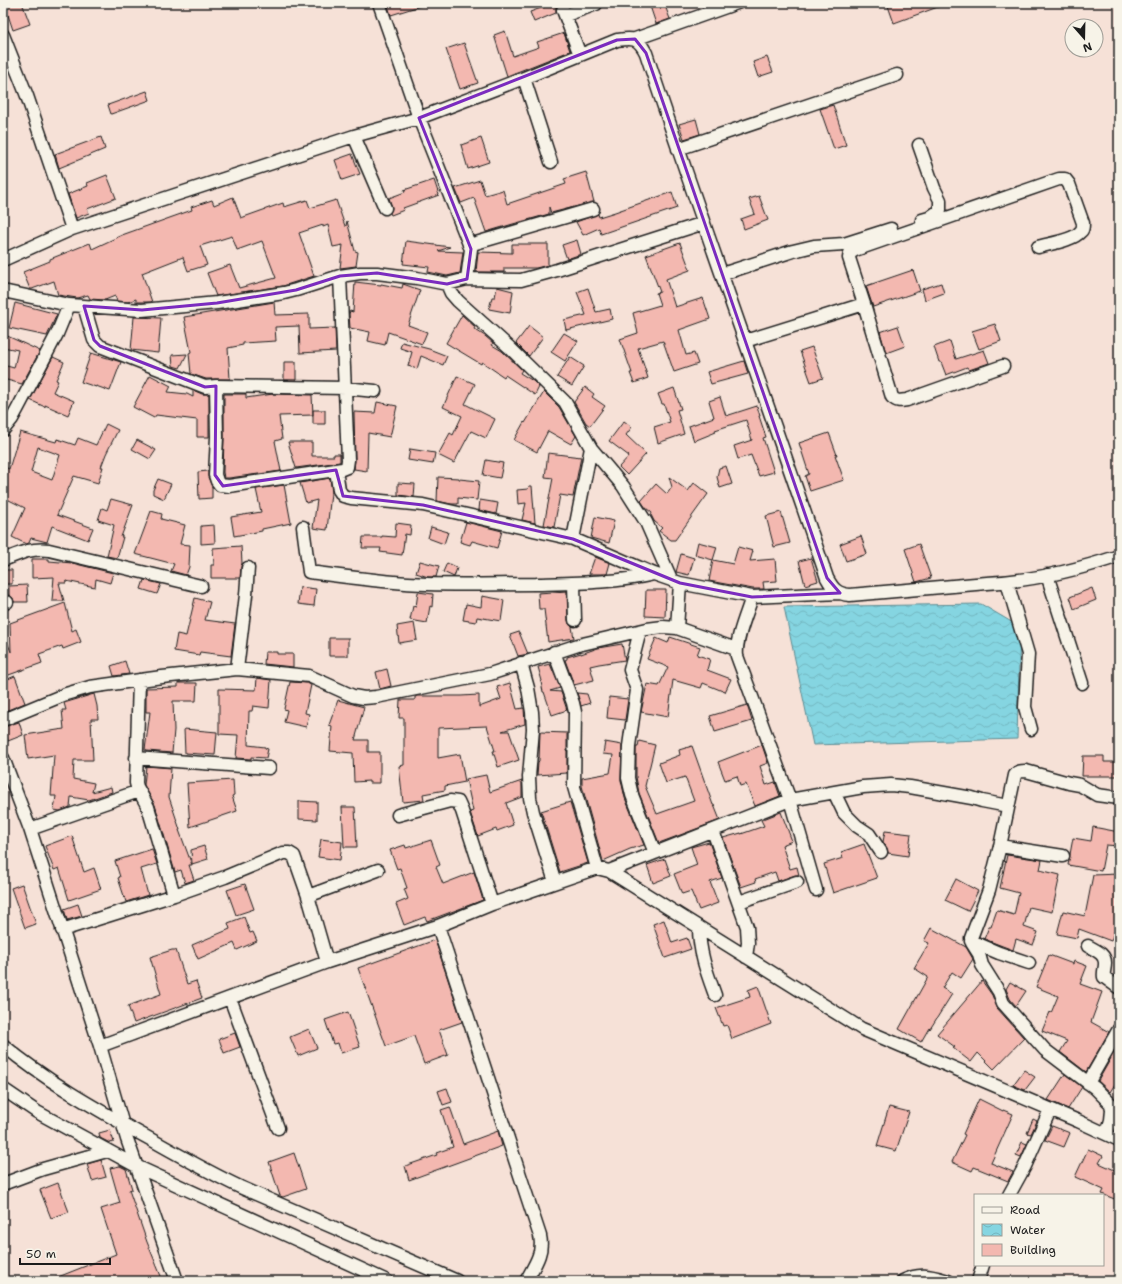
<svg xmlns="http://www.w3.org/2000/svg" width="1122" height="1284" font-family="'Shantell Sans',sans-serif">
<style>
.water{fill:url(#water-waves);stroke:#5b8b92}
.building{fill:#f3b8b0;stroke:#1c1c1c;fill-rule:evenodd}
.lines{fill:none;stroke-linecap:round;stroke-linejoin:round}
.minor-casing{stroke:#1c1c1c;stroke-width:15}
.minor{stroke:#f7f3e8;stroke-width:12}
.marked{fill:none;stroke:#7b2cbf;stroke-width:3;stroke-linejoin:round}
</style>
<defs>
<pattern id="water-waves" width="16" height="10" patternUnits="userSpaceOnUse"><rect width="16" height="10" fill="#85d5e1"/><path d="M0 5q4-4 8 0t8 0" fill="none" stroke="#72b6c0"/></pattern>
</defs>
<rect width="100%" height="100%" fill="#f6e1d7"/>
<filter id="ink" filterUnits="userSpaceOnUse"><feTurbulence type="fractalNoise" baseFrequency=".025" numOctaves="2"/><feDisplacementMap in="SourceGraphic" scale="8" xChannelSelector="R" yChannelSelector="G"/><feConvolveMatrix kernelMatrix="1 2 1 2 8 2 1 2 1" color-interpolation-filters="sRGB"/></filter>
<g filter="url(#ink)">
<path class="water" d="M981,604L1020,627L1017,739L813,745L784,607Z"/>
<path class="building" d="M4,3H22L30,24L13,30Z
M387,3H422L423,5L391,15Z
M555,3L556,7V13L534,22L530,12Z
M649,3H664L670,19L656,24Z
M887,3H946V4L894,23Z
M505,31L513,56L539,47L537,42L564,33L570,51L507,76L494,35Z
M464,43L478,83L460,89L446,49Z
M767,57L773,72L758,77L753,62Z
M147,91L150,100L111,114L108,105Z
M833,105L846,145L834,149L820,109Z
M696,119L700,134L684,139L679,124Z
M101,137L105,149L59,168L55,154Z
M481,138L489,162L468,169L461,145Z
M352,154L360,174L342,180L335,160Z
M586,172L594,202L551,213L549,207V214L513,224L486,232L474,198L461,203L455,188L480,180L485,195L503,190L507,204L566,184L564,179Z
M107,175L116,198L87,209L89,213L76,218L68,194L88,186L87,183Z
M434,180L439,195L403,208L404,210L391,215L390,213L392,208L389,198L405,192L404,190Z
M672,192L677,208L601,234L599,228L583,235L576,222L598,214L599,217L615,212Z
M759,196L768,220L744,229L741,219L755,214L749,199Z
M233,197L241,218L283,203L284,207L307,200L310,208L336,200L345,226H346L347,221L355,251L358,252L356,266L340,268L343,245L333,247L328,225L323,227V225L299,233L314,276L283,286L216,296L207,273L230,265L239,288L276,278L262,241L237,250L232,236L200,246L207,265L188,271L183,257L142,273L152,302H136V299L128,302L117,301L115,296L105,300L90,299L88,295L77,298L58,295L54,281L32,289H30L23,272L50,261V259L90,243L92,249L122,235L192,210L191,207L212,200L214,205Z
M577,240L581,254L567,259L562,245Z
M406,241L450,247L438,251L463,252L460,273L447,276L428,272L429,267L403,264Z
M680,243L690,270L666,279L675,307L703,298L710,319L679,330L686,355L694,353L698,364L674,372L663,341L638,348L648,378L634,383L630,373H632L620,339L638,333L633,313L660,305L656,293L660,292L646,255Z
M512,244H548V265L536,268H504V272H476L478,252L512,253Z
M913,270L920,291L873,307L866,286Z
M355,282L381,285V284L402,288L403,284L420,290L408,325L427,332L422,344L388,332L385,345L368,341L370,332L350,328L349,314L350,311L353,312Z
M941,283L944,293L925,300L922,289Z
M497,287L513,291L510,313L489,309L492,297H495Z
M588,288L596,312L610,309L612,319L566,330L564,320L586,315L577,292Z
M274,302L275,315L309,314V329L335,328L336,351L300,353L299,326L275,327L276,341L243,343V345L228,348L230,379H206L191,374L189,353L191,352L184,317Z
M15,303L57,314L47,336L9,328Z
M462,315L475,327L474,329L485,336L493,343L492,345L502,351L522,370L520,373L533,381L539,387L535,395L505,375L504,377L482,362L481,364L446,343Z
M134,317L161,318L158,353L131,350Z
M995,324L1001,341L979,349L972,331Z
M529,326L543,337L529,356L516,343Z
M898,326L905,346L886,353L880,332Z
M564,333L578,341L565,361L551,352Z
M3,334L40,351L22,384L3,379V365L14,368L18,350L3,347Z
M950,341L956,359L984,350L989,363L969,370L967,367L946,375L941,362H939L934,347Z
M402,342L429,349L447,356L443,365L421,356L417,369L408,366L412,352L400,348Z
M812,347L823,378L811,382L800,351Z
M91,353L121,362L110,391L96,386V387L81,382Z
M187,354L180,368L173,366L172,355Z
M53,357L64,362L56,380L58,381L53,392L74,401L68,415L45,405V407L30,400Z
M570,357L584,366L572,386L557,377Z
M744,361L748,374L711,384L707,372Z
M284,362H296V380H284Z
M150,375L171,386L168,392L187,394L193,397V390L202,394H209V437H197V420L156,415L154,418L133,407Z
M457,376L475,384L465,404L495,419L486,438L471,431L454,463L438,455L450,433L453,435L462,416L443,407Z
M585,387L594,394L592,397L605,406L590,426L586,423L574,402Z
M674,388L681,409L677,410L684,434L658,443L654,427L670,422L664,404H662L658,394Z
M544,392L559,407L576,436L571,444L548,431L537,452L514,440L524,422L525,423Z
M224,394H246V398L273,394L312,395L313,415L279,416L282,439L275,441L281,471L229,478H224L223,472L224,437Z
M720,397L726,416L757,406L760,416H759L766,437L763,438L774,472L759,476L751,455L738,459L734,446L752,440L746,420L715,430L716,432L694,441L689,426L714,417L709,401Z
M377,402L397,406L390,437L368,433L367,471L354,469L355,460L354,412L375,413Z
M313,410H325V424H313Z
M624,421L632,427L626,435L646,454L627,475L619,467L629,456L609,441Z
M106,424L118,430L106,454L101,467H103L98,483L74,476L57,515L93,528L88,540L52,526L47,542L31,538L29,543L26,544L12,537L25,508L3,497V466L9,469L20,432L56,442L57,439L75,445L78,438L96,445ZM38,447L60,455L52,480L31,472Z
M829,433L837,455H835L844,480L810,491L805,476L809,474L799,443Z
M137,440L156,450L150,459L132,449Z
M288,442H312V456H334V454H340V462L296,468Z
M410,449L435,453L433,464L408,460Z
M548,453L581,457L573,497L560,495L554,527L544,525L553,478L545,477Z
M486,460L503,463L500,478L483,475Z
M726,466L732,484L720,488L717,477L719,468Z
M208,471V477L212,487V498L199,499L198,472Z
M438,477L459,478V479L479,481L477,500L458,498V504H451L437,501Z
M669,477L688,491L694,483L708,494L675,540H671L659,531L662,528L654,521L651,515L652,513L646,508L641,501L656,484L667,494L672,487Z
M330,478L332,493H331L327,530L313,528L317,500L306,503L300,483Z
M158,479L171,484L164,499L153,494V490Z
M398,483L415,484L414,497L398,495Z
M284,485L291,523L262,529V531L234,536L231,517L261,512L256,489Z
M529,486H532L535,523L522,520L526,503L518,504L517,490L528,489Z
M111,499L133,505L121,537H123L117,558L107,556L114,525L98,520L102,508L107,510Z
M480,500L498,503L496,514L479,510Z
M151,511L162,514L161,519L185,525L180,544L190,545L189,567L186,575L171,571L174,564L135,554Z
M781,512L790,543L774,547L766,516Z
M595,517L614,521L609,543L591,538Z
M466,522L502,531L497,548L472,541L470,545L460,542Z
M396,523L411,525L410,535L405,534L402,555L380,552L381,548H362L363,537H382V536L395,537Z
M214,525L215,543L201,544V526Z
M431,527L448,532L444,544L428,538Z
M861,536L867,554L846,561L840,544Z
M698,542L717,547L713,560L695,555Z
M919,544L931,578L916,582L905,549Z
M241,546L242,563L241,567L240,578H211V565H214L213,548Z
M738,547L753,551L750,561L775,559L777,581L763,582L764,589H753L709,581L713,560L733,564Z
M681,554L694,558L689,575L676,572Z
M595,557L610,563L607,574H589Z
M811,558L818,581L805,585L799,561Z
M32,559H49V561L72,563L113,573L110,583L96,579L95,587L66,581V583H59L64,601H52L54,577L32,578Z
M420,561L439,566L436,577H428L416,573Z
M447,563L457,568L454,577L443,572Z
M3,570H12V584H3Z
M144,580L161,584L157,594L141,589Z
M27,585L28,602H14L13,598L9,595V586Z
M300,587L316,589L314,606L298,604Z
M1092,588L1096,600L1074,609L1070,597Z
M646,590H666L665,617L645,616Z
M567,591L568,620L569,624L572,627L574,638L548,642L544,609H539L538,593Z
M418,592L433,594L432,607L430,606L427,623L410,620L413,606L416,607Z
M482,596L504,600L501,621L477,617L476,622L463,620L466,604L481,607Z
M195,598L210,602L205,620L235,624L231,656L200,652L199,655L174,651L177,634L186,636Z
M65,603L72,631L76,629L81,642L63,649L62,646L39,654L42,663L6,676L3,668V633H4L11,652L10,623Z
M414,623L417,640L399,643L397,626Z
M519,632L528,654L518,656L510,635Z
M670,637L700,647L697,655L710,659L707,670L731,679L725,692L703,683L701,688L673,680L668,717L641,712L647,684L659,686L668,667L647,659L656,638L668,643Z
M329,638H348V656H329Z
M622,644L625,660L599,664L590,666L594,680L574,685L565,660L567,659V657L581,653V654L598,648Z
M265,652H277V654H293V667L264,664Z
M125,661L129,674L114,676L111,666Z
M550,664L560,688L550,691L561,692L567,710L552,715L544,692H543L541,682L542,681L538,667Z
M387,669L391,686L380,689L376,672Z
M15,676L25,703L3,712V681Z
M257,678L271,680L269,708L253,706L252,711H249L248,745L265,747V748L268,749L266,758L251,757V759L236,758L238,735L219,734V689L256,690Z
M290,682L307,683L311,685L305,713L309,714L306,727L284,722L287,710L284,709Z
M178,683H197L196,701H173L174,730L172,753L147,751L145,750L150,712H146V688L178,687Z
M510,683L517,709L524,708L525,724L502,731H509L519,760L498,767L493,751H495L487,726L438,728V758L460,754L465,782L445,786V790L423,794L424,800L403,802L399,766L404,765V718H399L400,700H415V697L417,696H461L479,695V707L501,699L497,687Z
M577,693L587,694L590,703L581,706Z
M94,694L97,706L98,719H91L93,760H74L73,779L94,783L92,792L111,787L112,792L89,800L71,797L70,807L60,811L54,810L56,796H51L54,755L28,759L25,735L64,729L62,710H66L64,703Z
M609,697L628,699L625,720L607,718Z
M338,700L364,707L355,740H368V752H380V783H369V781L354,782L353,753L330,751L332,726L329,725Z
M747,705L752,721L715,732L710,716Z
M19,722L23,735L8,741L3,727Z
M184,729L217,732L215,755L185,753Z
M540,732L567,733V773L537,775L538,762L539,761Z
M639,741L655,745L645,786L657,814L694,801L685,777L666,783L659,763L680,755L679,750L692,746L713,805H714L720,820L659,843L639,793L636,777V747H638Z
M605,742L622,745L621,780L625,798L644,845L630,849L603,861L582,786V778L610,773L613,755L603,754Z
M762,745L768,763L760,766L766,785L775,782L780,796L755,806L746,784L740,786L737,776L725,780L718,762Z
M1083,756H1104V762H1119V776H1082Z
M146,766L171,768L169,797L180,830H179L192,865H189L194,880L185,883L181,870L175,872L155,805L144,785Z
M486,775L490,792L522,781V797L506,803L513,825L497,831L496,829L478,836L470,812L473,811L466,779Z
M233,780L234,795L232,796L237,811L190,827L187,783Z
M299,801L317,802V820L299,819Z
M570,802L588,863L560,872L541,811Z
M342,807H355L357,847H344Z
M781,812L792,841L782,845L790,869L797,867L799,875H795L778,881L775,872L755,879L756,882L741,887L723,838L741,833V834L764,826L761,820Z
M1093,827L1119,832V846L1106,845L1101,871L1068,865L1073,838L1091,841Z
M885,831L911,834L908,856L888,853L887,848L883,842Z
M72,836L84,872L94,868L101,889L69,900L59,868L54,870L45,846Z
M321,839L342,842L340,860L318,857Z
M431,840L440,865L436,867L443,884L474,872L483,900L427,921L425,917L404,925L396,904L408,899L404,889L407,888L400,868L397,869L390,850L405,845L406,848Z
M709,842L722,878L710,882L718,903L699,910L691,891L682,894L674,874L697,865L691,847Z
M864,844L877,878L833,893L824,864L843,858L841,852Z
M204,846L208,859L192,864L191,850Z
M152,849L157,864L141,869L148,895L126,902L118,878L120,877L115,861Z
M1007,855L1042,860L1040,870L1060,875L1052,912L1029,907L1024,927L1038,932L1033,945L1016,939L1013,950L984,939L989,927H991L997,910L1014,915L1019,893L1000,888Z
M665,859L671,876L653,883L647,865Z
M1119,874V918L1111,941L1079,929L1077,938L1057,934L1063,911L1085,916L1093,875Z
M956,879L978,891L968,911L945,900Z
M22,884L36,924L25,928L11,888Z
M245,884L254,909L236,915L227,890Z
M78,904L82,916L67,920L64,909Z
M244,917L250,933L253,932L257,941L237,950L234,943L198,959L192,945L230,929L228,923Z
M664,920L672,943L687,938L691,949L665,958L653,924Z
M931,928L966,947L973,959L961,978L952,972L942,988L952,994L930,1029L929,1028L921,1042L899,1029L928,977L914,968L929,943L924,941Z
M435,940L462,1022L439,1030L448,1055L424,1064L414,1036L386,1046L358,968Z
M172,950H176L187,984L196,981L202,998L134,1023L128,1006L161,994L150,957Z
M1049,955L1073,964L1074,961L1087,966L1080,984L1102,992L1091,1022L1109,1032L1086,1072L1060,1052L1067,1041L1042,1031L1050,1012L1051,1013L1058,996L1036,987Z
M982,981L992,995L997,1008L1024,1038L994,1069L978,1053L971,1062L953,1048L955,1047L937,1034Z
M1010,982L1026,991L1016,1006L1010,999L1006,989Z
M758,986L771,1024L732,1039L727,1025L723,1026L716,1008L750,997L748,990Z
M348,1012L360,1047L341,1053L338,1043L333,1044L325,1020Z
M309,1029L317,1048L298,1056L290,1037Z
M235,1033L240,1047L224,1053L219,1039Z
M1119,1044V1078L1110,1092L1098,1081Z
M1024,1070L1035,1077L1025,1090L1013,1085Z
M1065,1074L1082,1087L1068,1109L1048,1100Z
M447,1088L452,1102L443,1105L438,1091Z
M979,1099L1003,1111V1110L1013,1114L991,1163L1013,1172L1008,1181L974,1167L972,1171L952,1162L965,1135L963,1134Z
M450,1107L463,1144L498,1131L502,1146L409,1180L405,1166L437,1155L436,1153L453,1147L441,1110Z
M889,1107L909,1112L896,1151L877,1146Z
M1033,1119L1037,1121L1031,1134L1027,1133Z
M1052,1126L1070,1133L1064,1147L1045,1140Z
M110,1130L114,1142L110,1143L100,1138L99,1133Z
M1022,1142L1027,1144L1021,1157L1016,1155Z
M1088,1149L1103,1156L1099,1163L1119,1172V1195L1117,1200L1102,1194L1104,1190L1075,1177Z
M294,1153L306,1189L283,1197L280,1196L269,1162Z
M101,1160L106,1177L92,1181L87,1164Z
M120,1166L126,1169L132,1189L129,1190L147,1242L163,1281H48L116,1254L101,1209L120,1203L110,1168Z
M58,1183L69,1212L51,1218L40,1190Z"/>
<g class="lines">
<g class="minor-casing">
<path id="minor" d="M379,3L419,118L471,249L467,279
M563,10L580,55
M566,15L596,4
M3,35L27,96L72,229
M635,39L737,3
M524,78L551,162
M354,136L385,208
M919,145L934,188L940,200V210L929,218L922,220
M678,149L897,75
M469,245L593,209
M3,260L72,229L354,136L419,118L524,78L617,40C633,38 638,37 646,53C704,229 768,403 827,578C833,589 837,594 850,595L987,583C1032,581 1077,570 1119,556
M722,274L793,251L814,246L844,244L891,229
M447,284L451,293L458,301L509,347L565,402L591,448L623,486L646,522L671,579
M3,291L69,305L142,310L217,303L284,293L296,290L340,276L360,273H377L417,278L447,284L467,279L521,280L557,270L704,223
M84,306L94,340L100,346L205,387L216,386L345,388L375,391
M745,341L864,304
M1003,366L907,400C900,401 897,402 892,397L864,304L849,258L850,253L855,250L1059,179H1065L1069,184L1083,223C1083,227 1083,230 1080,232C1074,240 1048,244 1038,247
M216,386L217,437L215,475L217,481L220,485L229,486L342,469L347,467L348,460L340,276
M3,430L12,419L18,408L57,334L69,305
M336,470L339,490L343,496L351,498L423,505L573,539L654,574L680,583L752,597L840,593
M303,527L309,572C348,577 387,583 427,584C463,585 500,584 536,584C576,583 616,583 654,574
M573,539L591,448
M3,560C21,553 30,548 49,550L201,586
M1047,575L1082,683
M1007,582L1028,654L1025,707L1031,729
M574,583L575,620
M752,597C747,613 735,640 737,656L790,800L816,890
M3,604L7,602
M677,628L680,583
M640,631L630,670L637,690L629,746L628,778L632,795L655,853
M554,652L573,703L575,712L574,787L597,868
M521,663L528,688L532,712L533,729L529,777L530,798L533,812L555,882
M237,669L246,595L248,568
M139,680L136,783L137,787L148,807L174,895
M3,720L66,694L90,687L162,677L237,669L309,676L353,696L364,698L376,697L490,674L578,645L647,629L663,627L677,628L736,649
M3,758L30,829L100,1046L127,1139L177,1281
M136,758L269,768
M834,792L844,813L857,826L869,834L881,852
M398,815L450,801L458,802L462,811L492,904
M30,829L139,791
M713,831L747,927L748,943L746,957
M1000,846L1063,856
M609,871L790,800L863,787L891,785L910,787L972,798L982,801L1008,806
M308,896L378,870
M739,902L797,882
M438,926L540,1236C544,1253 534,1266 526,1281
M699,927C699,952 707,973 715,995
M62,930L174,895L225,877L283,853H289L294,856L308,896L327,962
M971,941L999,953L1029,963
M1088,946C1095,950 1106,954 1105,964C1105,969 1103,972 1104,977L1119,988
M230,998L278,1128
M3,1045C45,1080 93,1107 141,1134C174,1152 206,1171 240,1187L457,1281
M100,1046L327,962L438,926L492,904L597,868L609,871L862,1029L1078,1121L1119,1140
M1088,1083L1119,1029
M3,1089L37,1112L138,1167L387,1281
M1107,1134L1111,1120L1112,1110L1111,1104L1095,1088L1045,1050L1003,1003L999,992L982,965L979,954L972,943L971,938L989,890L1000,846L1015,775C1018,771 1021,771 1026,771L1069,783L1080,785L1097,795L1119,798
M3,1184L43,1169L107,1151
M1009,1195L1025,1166L1050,1110
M903,1281C920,1272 931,1276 948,1281
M978,1281L983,1265"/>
</g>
<use href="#minor" class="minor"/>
</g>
</g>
<path class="marked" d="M635,39L646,53L827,578L840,593L752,597L680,583L573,539L423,505L343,496L336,470L223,486L215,475L216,386L205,387L100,346L94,340L84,306L142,310L217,303L296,290L340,276L377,273L447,284L467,279L471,249L419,118L617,40Z"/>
<rect width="1122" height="1284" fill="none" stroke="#f7f3e8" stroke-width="16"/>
<rect x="8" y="8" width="1106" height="1268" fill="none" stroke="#1c1c1c" stroke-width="1.5" filter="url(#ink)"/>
<rect x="974" y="1194" width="130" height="72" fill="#f7f3e8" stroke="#9f9d96"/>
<rect x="982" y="1207" width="20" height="6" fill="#f7f3e8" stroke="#9f9d96"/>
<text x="1010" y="1214" font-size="12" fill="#1c1c1c">Road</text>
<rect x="982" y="1224" width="20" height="12" fill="url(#water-waves)" stroke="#9f9d96"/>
<text x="1010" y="1234" font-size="12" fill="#1c1c1c">Water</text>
<rect x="982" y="1244" width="20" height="12" fill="#f3b8b0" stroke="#9f9d96"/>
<text x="1010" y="1254" font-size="12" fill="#1c1c1c">Building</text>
<g transform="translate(1084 38) rotate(160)"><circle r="19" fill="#f7f3e8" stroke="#9f9d96"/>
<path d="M0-3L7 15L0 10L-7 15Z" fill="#1c1c1c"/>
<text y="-6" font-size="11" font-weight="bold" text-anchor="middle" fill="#1c1c1c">N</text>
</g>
<path d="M20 1258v6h90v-6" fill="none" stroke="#1c1c1c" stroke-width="2"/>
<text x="26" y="1258" font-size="12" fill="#1c1c1c" stroke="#f7f3e8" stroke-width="3" paint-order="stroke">50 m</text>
</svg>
